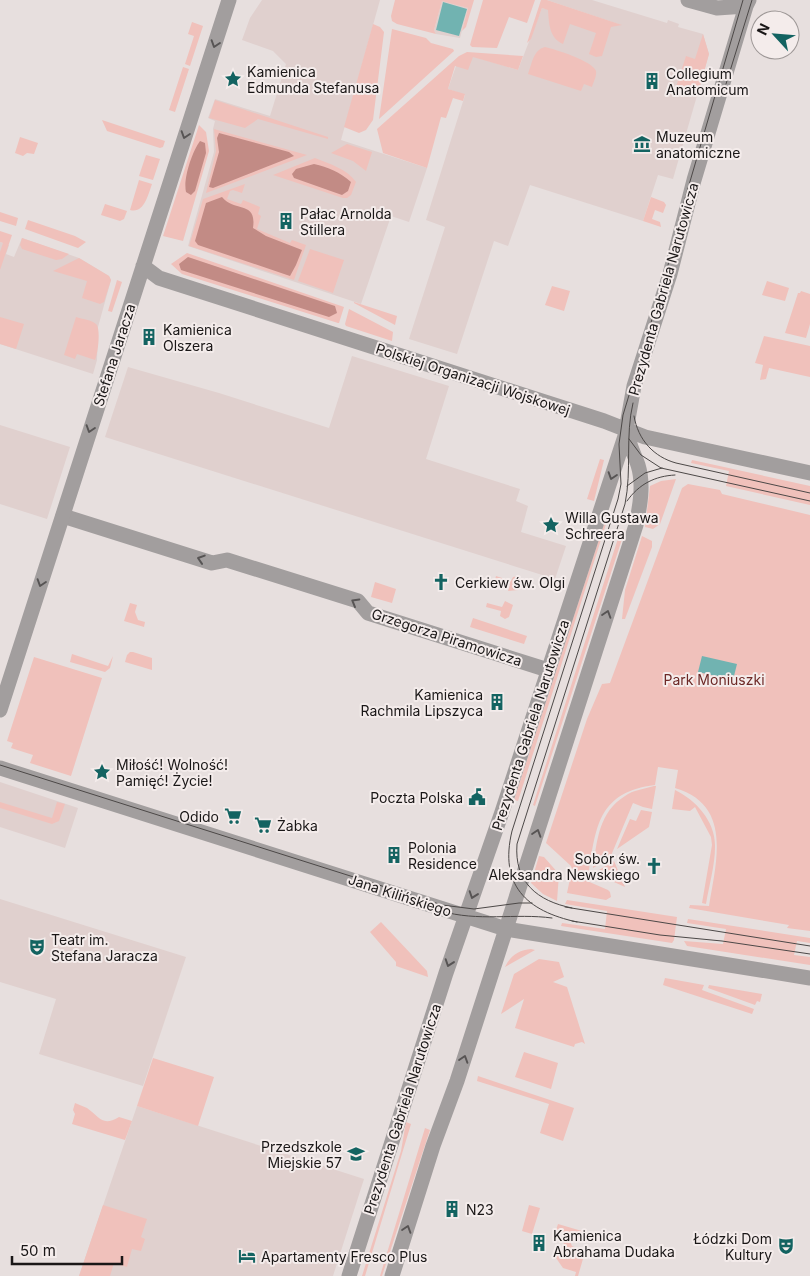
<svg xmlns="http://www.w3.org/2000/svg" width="810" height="1276" font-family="Inter,sans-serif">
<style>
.built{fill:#e0d0ce}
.green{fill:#f0c1bb}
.forest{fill:#c28b85}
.water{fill:#71b3b1}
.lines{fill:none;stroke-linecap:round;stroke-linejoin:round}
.minor{stroke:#a29e9e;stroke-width:15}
.tertiary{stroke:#a29e9e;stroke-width:15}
.tram{stroke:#4c4847;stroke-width:1}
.oneway{stroke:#575454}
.labels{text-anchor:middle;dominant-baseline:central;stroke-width:4;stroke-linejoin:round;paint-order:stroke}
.poi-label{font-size:14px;fill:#1a1717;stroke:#f4eceb;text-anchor:start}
.street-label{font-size:14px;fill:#1a1717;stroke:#f4eceb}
.park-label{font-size:14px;fill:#6d2926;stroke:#f4eceb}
</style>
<rect width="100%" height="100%" fill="#e7dfde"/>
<path class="built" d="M262,0H380L341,140L427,168L409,222L391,216L361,304L188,246L214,152L213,129L215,121L208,118L215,99L270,116L286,64L273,51L242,40L250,18Z
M442,0L468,8L460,38L436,34L434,30Z
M547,0H592L667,23L668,20L679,24L678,27L703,34L709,54L673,179L658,175L643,221L530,185L508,246L494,241L457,354L409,339L445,227L426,220L465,95L448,89L456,66L472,56L518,70L542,8L621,25Z
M22,238L79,258L109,276L111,280L98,327L97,360L93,374L0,344V242L9,245L6,254L14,257Z
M352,356L449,386L426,459L520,489L516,501L528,506L521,532L566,546L555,579L105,437L128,367L219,393L329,428Z
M0,425L70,447L47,519L0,504Z
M0,782L78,808L65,848L0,827Z
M0,899L186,957L143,1086L39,1054L56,999L0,982Z
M137,1106L364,1179L333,1276H79Z"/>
<path class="green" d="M395,0H474L466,27L462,31L468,8L442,1L434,30L436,34L397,24L392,21L391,16Z
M483,0H535L527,23L509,17L497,48L472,47L470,45Z
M541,0H547L622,25L611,27L602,56L596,57L589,54L596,33L570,24L563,44C549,38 549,23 548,10L542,8L531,39L527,43Z
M192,22L203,26L190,66L185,64L194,36L188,34Z
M373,24L380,27L384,32L373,120L366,130L359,133L344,127Z
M392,29L426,38L431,43L453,49L454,51L379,119Z
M703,34L709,54L697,97L675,90L686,56L695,59Z
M545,47C554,49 593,61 596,71C597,76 593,83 592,87L584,84L581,91L528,74C532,64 533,50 545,47Z
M467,52L523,56L518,70L473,57L468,70L455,66L448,89L465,94L463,101L453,98L446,118L441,117L427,168L383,153L377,129L459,56Z
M183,67L189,69L175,112L169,110Z
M215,100L328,137V139L258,119L245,128L209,118Z
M102,120L165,141L163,147L160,148L107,131Z
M199,125L206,132L209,151L183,241L163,236Z
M214,129L307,155L206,193L216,151Z
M20,137L38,143L34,154L27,153L23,156L15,153Z
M347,144L372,152L366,171L353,161L331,153Z
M146,155L160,159L153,180L139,176Z
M315,158C330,164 347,169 356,182L351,195L347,198H343L273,175Z
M139,180L152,184C148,195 144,214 130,210Z
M245,184L242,193L233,190L230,191L227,199L241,204L243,200L260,207L258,214L261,216L257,229L290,243L292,240L306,245L294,280L189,246L203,199Z
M651,197L664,202L666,205L663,213L655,210L652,219L660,222L661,227L643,221Z
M105,204L127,211L124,219L120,221L101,215Z
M0,212L18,218L16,226L0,221Z
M28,220L75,236L86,242L78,248L25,229Z
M0,231L12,235L0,270V252L3,243L0,242Z
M22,238L69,254L62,259L56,260L22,249L20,245Z
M310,249L344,260L333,293L298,281Z
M187,253L344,307L339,323H338L182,274L171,264Z
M79,258L109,276L111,280L104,302L100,304L82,298L87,281L53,271Z
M117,280L122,282L112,312L108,311Z
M767,281L789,288L785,301L762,295Z
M552,286L570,291L564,311L545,305Z
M801,291L810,294V324L806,338L785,333L798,293H800Z
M354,302L397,316L395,325L354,303Z
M349,309L393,332L392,341L346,326L345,324Z
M0,317L24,324L16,349L0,344Z
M76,317C82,319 92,320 96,324C101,328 98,354 95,360L77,354L75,359L64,355Z
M764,336L810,346V377L769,368L766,379L760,380L763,365L755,363Z
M600,459L604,460L594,501L587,499Z
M692,460L810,486V505L726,486L729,471L691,463Z
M676,479L660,524L653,529L645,527L650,486L661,481Z
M688,484L720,490L722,494L810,515V931L787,928L789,925L689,908L690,905L709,906C716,862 733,805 675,788L678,770L658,767L655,785C600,792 596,824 589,871L581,874L572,869L571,866L546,843L587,719L602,684L610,683L682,488Z
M604,524H606L518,801L514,800Z
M621,529L625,530L535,806L533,805Z
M642,536L652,541V547L625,619H622L625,590Z
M496,576L511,581L513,577L519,576L521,581L518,590L508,591L510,585L495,580Z
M375,582L396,589L392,603L371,597Z
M505,601L513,605L509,617L505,619L500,616L501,611L486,607L487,603L502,607Z
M130,603L137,605L135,612L138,620L145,622L144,627L124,621Z
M473,618L527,636L524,644L470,627Z
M130,652H133L152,658V670L125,662L127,655Z
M72,654L108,666L113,656L110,668L105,672L70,662Z
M34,657L102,678L71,776L30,763L33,755L11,748L13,743L7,741Z
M654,786H656L652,809L643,807L633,803L610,858L593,868C597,840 599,812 625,796C633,790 644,789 654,786Z
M675,790C696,800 716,822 715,847C715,865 709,886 706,904L702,903L712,845L711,837L695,807L690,811L672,809Z
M0,802L52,818L57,802L65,804L59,821L52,824L0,808Z
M641,810L652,812L649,827L617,849L630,819L636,821Z
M539,856L544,857L559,874L557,901L543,894L531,883Z
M614,861L625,887L594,873Z
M571,874L608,890L610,892L611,897L606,900L567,893Z
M567,900L677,917L674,940L672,943L561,926L562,923L605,929L607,911L565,904Z
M688,919L810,938V943L797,941L794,955L810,957V965L687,946L684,941L723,944L726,929L687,923Z
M381,922L427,971L428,977L396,966V962L370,932Z
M531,949L535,950L505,967C510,956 519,950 531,949Z
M539,959L559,962L564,977L553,982L567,987L585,1044L582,1042L575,1044L574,1047L515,1028L524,999L501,1014L514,974Z
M665,978L704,985L702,990L754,1009L752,1014L663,985Z
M709,985L762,994L760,1002L757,1001L755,1005L708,988Z
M524,1052L558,1063L551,1089L515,1077Z
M153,1058L214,1077L198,1126L137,1106Z
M478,1076L574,1108L563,1141L540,1133L549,1104L477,1081Z
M75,1103C79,1105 83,1106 87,1108C100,1117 102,1127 119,1117L132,1121L125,1140L72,1124L75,1114L73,1110Z
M406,1122L411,1124L365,1276H362L401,1151Z
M425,1128L430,1130L382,1276H380Z
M103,1205L147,1219L141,1237L145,1239L141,1251L132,1249L127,1267L114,1263L110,1276H79Z
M529,1205L540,1208L532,1234L522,1231Z
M558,1224L592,1234L590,1240L556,1230Z
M563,1240L570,1241L572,1246L585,1252L578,1276H575L576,1272L563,1268L556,1258L557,1255L564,1245Z"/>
<path class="forest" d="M219,133L289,152L294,156L213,188L209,187L219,152L217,138Z
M200,141L205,143L206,153L195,191L191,195L186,192C183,179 192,152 200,141Z
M314,164C328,167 340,172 351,182L348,191L342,195L294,178L292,174L296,169Z
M222,197C235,213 257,200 253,228L266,236L302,250L296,265L290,276L198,245L195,241L206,203Z
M188,257L335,306L337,313L329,317L181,270L179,264Z"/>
<path class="water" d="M443,2L467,9L459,36L436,30Z
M702,656L737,664L733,680L698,672Z"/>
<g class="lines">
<path class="minor" d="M63,516L212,563L227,560L358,601L368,613L548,670"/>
<path class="tertiary" d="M688,0L717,8L746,6
M143,266L159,278L604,421L645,437L810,473
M0,710L229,0
M0,768L506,929L810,978
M349,1276L446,973L502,812L625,436L634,386L670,274L694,180L746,6L749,0
M392,1276L433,1146L457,1081L636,525C640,506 644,484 638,465C634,453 628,444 627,431"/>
<path class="tram" d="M726,84L752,0
M634,416C638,440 654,457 676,463L810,493
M629,439L641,455L661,468L810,501
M627,486L645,473L662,468
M627,501C639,484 655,476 675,475
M0,765L442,905L474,909L519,903H532
M565,907L810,946
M572,908C537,901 514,882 517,844L625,504C632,470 625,436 633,403
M441,911C478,922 515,913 552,918
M572,921L660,935L722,941L810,954
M577,922C526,911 499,885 512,831L618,499L621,484L619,444L623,415L666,273L684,202L743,0"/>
</g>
<defs><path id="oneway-chevron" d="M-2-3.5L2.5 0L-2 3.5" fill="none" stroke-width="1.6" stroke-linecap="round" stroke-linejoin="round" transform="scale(1.25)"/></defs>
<g class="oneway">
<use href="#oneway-chevron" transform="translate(215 44) rotate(108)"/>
<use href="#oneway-chevron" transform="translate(185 135) rotate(108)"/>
<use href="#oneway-chevron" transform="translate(90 429) rotate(108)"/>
<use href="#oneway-chevron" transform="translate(612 476) rotate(108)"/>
<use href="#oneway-chevron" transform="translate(201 559) rotate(-162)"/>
<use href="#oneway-chevron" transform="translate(41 583) rotate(108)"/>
<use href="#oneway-chevron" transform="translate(355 602) rotate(-150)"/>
<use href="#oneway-chevron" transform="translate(607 614) rotate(-72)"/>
<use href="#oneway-chevron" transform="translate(537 833) rotate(-72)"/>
<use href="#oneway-chevron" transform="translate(473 895) rotate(109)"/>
<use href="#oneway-chevron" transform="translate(449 963) rotate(109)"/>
<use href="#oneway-chevron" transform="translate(464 1059) rotate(-72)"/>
<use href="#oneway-chevron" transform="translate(407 1229) rotate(-72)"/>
</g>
<defs>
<g id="sight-bare" transform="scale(1.35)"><path d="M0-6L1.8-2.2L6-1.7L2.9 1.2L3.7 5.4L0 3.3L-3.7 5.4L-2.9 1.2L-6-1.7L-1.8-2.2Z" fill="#136361" stroke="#f4eceb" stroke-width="2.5" paint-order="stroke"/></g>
<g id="building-bare" transform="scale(1.35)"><path d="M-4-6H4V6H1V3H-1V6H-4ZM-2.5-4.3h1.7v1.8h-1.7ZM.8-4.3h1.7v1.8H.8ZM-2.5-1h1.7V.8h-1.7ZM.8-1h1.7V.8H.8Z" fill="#136361" stroke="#f4eceb" stroke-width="2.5" paint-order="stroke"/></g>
<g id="museum-bare" transform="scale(1.35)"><path d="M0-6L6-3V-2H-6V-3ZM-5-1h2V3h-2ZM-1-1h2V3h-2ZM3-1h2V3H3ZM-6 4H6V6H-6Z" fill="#136361" stroke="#f4eceb" stroke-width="2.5" paint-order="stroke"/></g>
<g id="church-bare" transform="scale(1.35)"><path d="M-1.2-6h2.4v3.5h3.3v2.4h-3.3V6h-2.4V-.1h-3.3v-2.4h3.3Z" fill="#136361" stroke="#f4eceb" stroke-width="2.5" paint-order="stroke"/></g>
<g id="civic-bare" transform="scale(1.35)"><path d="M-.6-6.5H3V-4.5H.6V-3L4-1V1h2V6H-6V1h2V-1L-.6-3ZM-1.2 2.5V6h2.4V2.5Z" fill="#136361" stroke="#f4eceb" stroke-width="2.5" paint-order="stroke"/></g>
<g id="supermarket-bare" transform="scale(1.35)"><path d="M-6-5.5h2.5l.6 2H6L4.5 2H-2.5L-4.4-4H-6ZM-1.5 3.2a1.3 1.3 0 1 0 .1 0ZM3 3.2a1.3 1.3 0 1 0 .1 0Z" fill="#136361" stroke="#f4eceb" stroke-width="2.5" paint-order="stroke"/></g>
<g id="theatre-bare" transform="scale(1.35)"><path d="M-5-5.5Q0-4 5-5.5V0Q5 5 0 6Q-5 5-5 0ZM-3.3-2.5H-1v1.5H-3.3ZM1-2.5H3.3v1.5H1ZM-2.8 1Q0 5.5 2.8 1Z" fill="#136361" stroke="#f4eceb" stroke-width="2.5" paint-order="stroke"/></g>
<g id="school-bare" transform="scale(1.35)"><path d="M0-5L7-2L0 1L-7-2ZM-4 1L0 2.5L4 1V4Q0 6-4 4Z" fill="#136361" stroke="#f4eceb" stroke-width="2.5" paint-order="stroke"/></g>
<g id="hotel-bare" transform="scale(1.35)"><path d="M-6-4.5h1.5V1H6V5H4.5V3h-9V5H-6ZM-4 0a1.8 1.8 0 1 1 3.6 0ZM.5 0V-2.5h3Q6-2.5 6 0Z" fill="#136361" stroke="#f4eceb" stroke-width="2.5" paint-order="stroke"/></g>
</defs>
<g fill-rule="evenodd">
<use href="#sight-bare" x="233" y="79"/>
<use href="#building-bare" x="652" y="81"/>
<use href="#museum-bare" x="642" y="144"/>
<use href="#building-bare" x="286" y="221"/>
<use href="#building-bare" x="149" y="337"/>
<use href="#sight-bare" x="551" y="525"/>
<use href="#church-bare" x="441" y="582"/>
<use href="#building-bare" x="497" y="702"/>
<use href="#sight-bare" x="102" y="772"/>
<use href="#civic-bare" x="477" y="797"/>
<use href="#supermarket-bare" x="233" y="816"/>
<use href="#supermarket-bare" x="263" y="825"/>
<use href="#building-bare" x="394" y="855"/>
<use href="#church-bare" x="654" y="866"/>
<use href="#theatre-bare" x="37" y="947"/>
<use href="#school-bare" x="356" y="1154"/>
<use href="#building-bare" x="452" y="1209"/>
<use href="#building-bare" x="539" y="1243"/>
<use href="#theatre-bare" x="786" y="1246"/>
<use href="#hotel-bare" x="247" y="1256"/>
</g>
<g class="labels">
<g class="poi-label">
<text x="247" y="71">Kamienica<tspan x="247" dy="16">Edmunda Stefanusa</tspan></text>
<text x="666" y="73">Collegium<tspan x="666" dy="16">Anatomicum</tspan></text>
<text x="656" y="136">Muzeum<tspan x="656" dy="16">anatomiczne</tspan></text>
<text x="300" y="213">Pałac Arnolda<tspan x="300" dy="16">Stillera</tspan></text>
<text x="163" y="329">Kamienica<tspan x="163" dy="16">Olszera</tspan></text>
<text x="565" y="517">Willa Gustawa<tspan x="565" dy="16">Schreera</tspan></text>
<text x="455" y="582">Cerkiew św. Olgi</text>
<text x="483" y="694" text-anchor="end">Kamienica<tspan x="483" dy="16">Rachmila Lipszyca</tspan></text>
<text x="116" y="764">Miłość! Wolność!<tspan x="116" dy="16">Pamięć! Życie!</tspan></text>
<text x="463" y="797" text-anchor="end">Poczta Polska</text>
<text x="219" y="816" text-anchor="end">Odido</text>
<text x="277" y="825">Żabka</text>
<text x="408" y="847">Polonia<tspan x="408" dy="16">Residence</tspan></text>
<text x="640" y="858" text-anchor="end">Sobór św.<tspan x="640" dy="16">Aleksandra Newskiego</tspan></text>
<text x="51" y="939">Teatr im.<tspan x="51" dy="16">Stefana Jaracza</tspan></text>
<text x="342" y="1146" text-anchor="end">Przedszkole<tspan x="342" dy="16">Miejskie 57</tspan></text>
<text x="466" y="1209">N23</text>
<text x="553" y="1235">Kamienica<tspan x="553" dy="16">Abrahama Dudaka</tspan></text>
<text x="772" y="1238" text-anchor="end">Łódzki Dom<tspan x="772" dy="16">Kultury</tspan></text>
<text x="261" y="1256">Apartamenty Fresco Plus</text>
</g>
<g class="street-label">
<text transform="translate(663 289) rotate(-74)">Prezydenta Gabriela Narutowicza</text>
<text transform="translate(114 355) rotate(-72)">Stefana Jaracza</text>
<text transform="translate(473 379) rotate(18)">Polskiej Organizacji Wojskowej</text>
<text transform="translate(447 637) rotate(18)">Grzegorza Piramowicza</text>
<text transform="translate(530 725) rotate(-72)">Prezydenta Gabriela Narutowicza</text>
<text transform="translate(400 895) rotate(18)">Jana Kilińskiego</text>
<text transform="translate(402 1109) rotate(-72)">Prezydenta Gabriela Narutowicza</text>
</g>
<g class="park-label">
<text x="714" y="679">Park Moniuszki</text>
</g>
</g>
<g transform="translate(775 35) rotate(296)"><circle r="24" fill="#f4eceb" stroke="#9d9796"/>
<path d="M0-4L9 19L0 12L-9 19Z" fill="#136361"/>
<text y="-8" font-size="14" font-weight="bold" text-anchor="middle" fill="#1a1717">N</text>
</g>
<path d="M12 1256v8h110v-8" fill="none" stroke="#1a1717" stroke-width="2.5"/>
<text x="20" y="1256" font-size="15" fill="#1a1717" stroke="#f4eceb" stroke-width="4" paint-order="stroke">50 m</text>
</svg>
